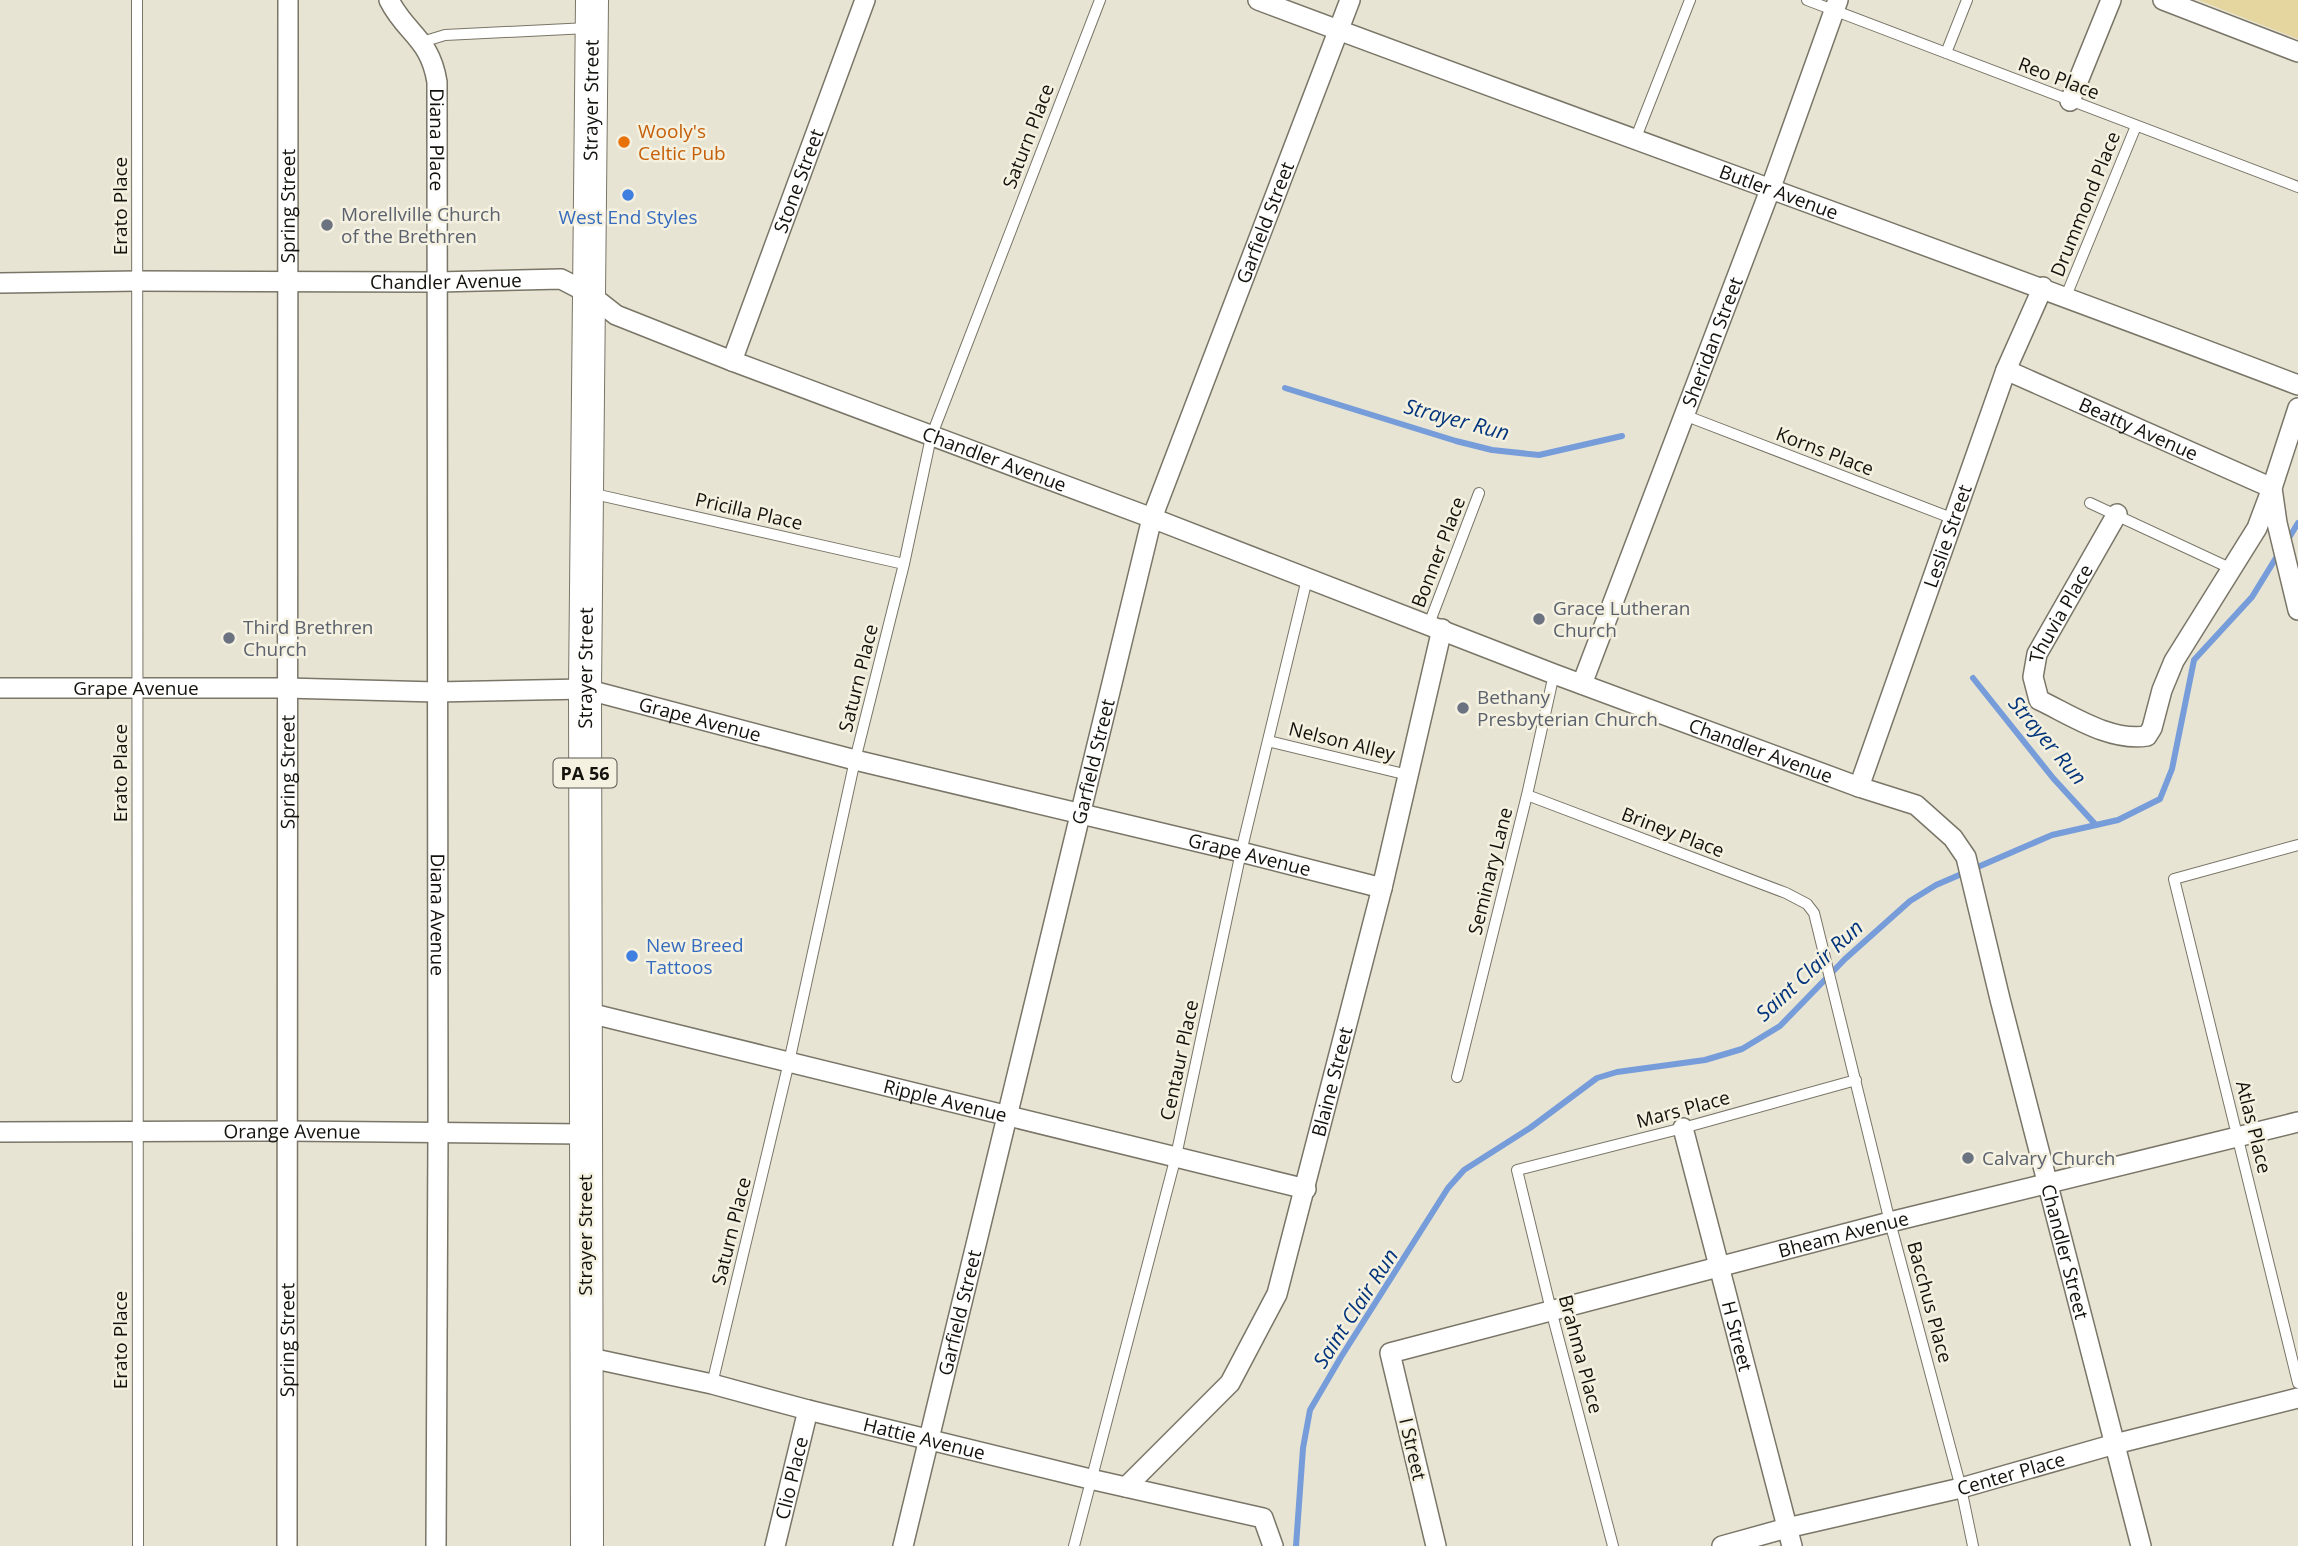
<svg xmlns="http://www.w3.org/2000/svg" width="2298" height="1546" font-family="'Open Sans',sans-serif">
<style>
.green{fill:#e5d59e}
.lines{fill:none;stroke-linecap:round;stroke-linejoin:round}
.stream{stroke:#769dda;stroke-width:6}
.service-casing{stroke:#797567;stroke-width:12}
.minor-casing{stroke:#797567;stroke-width:22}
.trunk-casing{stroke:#797567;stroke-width:34}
.service{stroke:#fff;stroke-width:10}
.minor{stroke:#fff;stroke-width:19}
.trunk{stroke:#fff;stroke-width:32}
.food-dot{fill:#e8710a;stroke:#f5f1e1;stroke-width:2.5}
.shop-dot{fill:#3f7fe0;stroke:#f5f1e1;stroke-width:2.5}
.worship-dot{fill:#6b7280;stroke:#f5f1e1;stroke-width:2.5}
.labels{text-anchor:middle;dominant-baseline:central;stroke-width:5;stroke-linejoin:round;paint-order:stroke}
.shield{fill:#f5f1e1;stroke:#58554d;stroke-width:2}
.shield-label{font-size:18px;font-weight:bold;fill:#14120d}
.street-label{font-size:19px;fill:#14120d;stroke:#f5f1e1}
.food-label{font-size:19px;fill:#c56008;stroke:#f5f1e1;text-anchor:start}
.worship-label{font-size:19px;fill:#5b616d;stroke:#f5f1e1;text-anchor:start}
.shop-label{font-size:19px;fill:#366cbe;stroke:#f5f1e1}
.water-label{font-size:21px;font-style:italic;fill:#03357c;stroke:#f5f1e1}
</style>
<rect width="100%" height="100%" fill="#e8e4d4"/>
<path class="green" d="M2198,0H2298V39Z"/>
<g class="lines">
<path class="stream" d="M1285,388L1456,441L1492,450L1539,455L1622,436
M2287,541L2298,523
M1973,678L2053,778L2096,825
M1296,1546L1303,1448L1310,1410L1341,1357L1448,1188L1464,1170L1530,1128L1597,1078L1617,1072L1705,1060L1742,1049L1780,1026L1845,959L1910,901L1936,885L2052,835L2118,820L2160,799L2172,769L2194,660L2252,597L2279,553"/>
<g class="service-casing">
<path id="service" d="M137,0L138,1546
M1807,0L2298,187
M422,42L445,35L588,28
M1946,53L1967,0
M1635,140L1690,0
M2066,296L2136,126
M1684,415L1954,519
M590,493L904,564
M2090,503L2232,569
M1429,624L1479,493
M1268,741L1408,775
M1527,795L1786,893L1807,904L1814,913L1890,1222L1961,1488L1973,1546
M2298,845L2174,879L2298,1383
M1457,1077L1527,795L1554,674
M712,1384L789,1062L855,760L904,564L931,437L1100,0
M1074,1546L1176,1156L1241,852L1307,579
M1613,1546L1551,1310L1517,1170L1683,1128L1856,1080"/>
</g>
<g class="minor-casing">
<g id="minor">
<path id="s1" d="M389,0C406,34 430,38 437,82L438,1133L436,1546"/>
<path id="s2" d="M1258,0C1604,130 1953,253 2298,385"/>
<path d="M2163,0L2298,52"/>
<path d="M2070,101L2111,0"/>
<path id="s3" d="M0,283L138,281L438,282L561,279L588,293L616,315L732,361L1152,518L1554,674L1859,787L1916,805L1953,838L1966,857L2000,999L2141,1546"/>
<path id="s4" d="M732,361L865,0"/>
<path id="s5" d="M2006,370L2272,488L2257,528L2174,661L2162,690L2152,728L2147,736C2110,742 2071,715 2039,700L2033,677L2037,654L2117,514"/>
<path d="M2298,408L2272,488L2277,523L2298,610"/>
<path id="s6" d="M1582,684L1770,190L1838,0"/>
<path id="s7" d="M0,688H286L436,692L585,689L855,760L1241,852L1382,888"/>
<path id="s8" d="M1859,787L2006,370L2043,287"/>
<path id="s9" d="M585,1012L1306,1189"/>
<path id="s10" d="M1683,1128L1792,1546"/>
<path id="s11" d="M0,1132L288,1131L585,1134"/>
<path id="s12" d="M586,1357L712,1384L808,1410L1090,1479L1263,1518L1273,1546"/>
<path id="s13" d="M1126,1487L1230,1383L1277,1294L1382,888L1442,629"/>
<path id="s14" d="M287,1546L288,0"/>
<path id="s15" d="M775,1546L808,1410"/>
<path id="s16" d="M903,1546L1152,518L1350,0"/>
<path id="s17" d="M1436,1546L1390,1353L1890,1222L2298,1122"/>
<path id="s18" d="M1722,1546L1787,1528L1961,1488L2115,1444L2298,1398"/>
</g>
</g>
<g class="trunk-casing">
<g id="trunk">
<path id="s19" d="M587,1546L585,689L592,0"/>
</g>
</g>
<use href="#service" class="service"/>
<use href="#minor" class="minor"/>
<use href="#trunk" class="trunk"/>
</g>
<circle class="food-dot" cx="624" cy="142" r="7"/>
<g class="shop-dot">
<circle cx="628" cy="195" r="7"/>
<circle cx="632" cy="956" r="7"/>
</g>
<g class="worship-dot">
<circle cx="327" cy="225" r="7"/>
<circle cx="1539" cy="619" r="7"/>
<circle cx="229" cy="638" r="7"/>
<circle cx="1463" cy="708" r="7"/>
<circle cx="1968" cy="1158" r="7"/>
</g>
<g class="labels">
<rect class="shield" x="553.5" y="758.5" width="63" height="29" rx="5"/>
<g class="shield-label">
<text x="585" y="773">PA 56</text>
</g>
<g class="street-label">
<text transform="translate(2059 78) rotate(21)">Reo Place</text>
<text stroke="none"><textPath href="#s19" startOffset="1446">Strayer Street</textPath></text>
<text transform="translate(1028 136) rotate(-69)">Saturn Place</text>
<text stroke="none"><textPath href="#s1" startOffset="154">Diana Place</textPath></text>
<text stroke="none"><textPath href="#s4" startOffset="192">Stone Street</textPath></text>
<text stroke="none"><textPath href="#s2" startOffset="555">Butler Avenue</textPath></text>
<text transform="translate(2085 204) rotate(-68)">Drummond Place</text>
<text transform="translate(120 206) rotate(-90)">Erato Place</text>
<text stroke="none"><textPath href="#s14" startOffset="1340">Spring Street</textPath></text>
<text stroke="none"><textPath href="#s16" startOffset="1374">Garfield Street</textPath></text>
<text stroke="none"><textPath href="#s3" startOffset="446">Chandler Avenue</textPath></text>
<text stroke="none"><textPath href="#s6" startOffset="366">Sheridan Street</textPath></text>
<text stroke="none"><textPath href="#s5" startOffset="145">Beatty Avenue</textPath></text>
<text transform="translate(1825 451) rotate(21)">Korns Place</text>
<text stroke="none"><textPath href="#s3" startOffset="1032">Chandler Avenue</textPath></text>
<text transform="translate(749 511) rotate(13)">Pricilla Place</text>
<text stroke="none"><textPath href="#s8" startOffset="266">Leslie Street</textPath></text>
<text transform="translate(1438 552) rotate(-69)">Bonner Place</text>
<text stroke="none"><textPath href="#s5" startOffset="780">Thuvia Place</textPath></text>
<text stroke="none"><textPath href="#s19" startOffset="878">Strayer Street</textPath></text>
<text transform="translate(858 678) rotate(-76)">Saturn Place</text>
<text stroke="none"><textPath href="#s7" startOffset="136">Grape Avenue</textPath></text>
<text stroke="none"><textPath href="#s7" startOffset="704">Grape Avenue</textPath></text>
<text transform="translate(1342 741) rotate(14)">Nelson Alley</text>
<text stroke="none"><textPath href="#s3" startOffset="1852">Chandler Avenue</textPath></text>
<text stroke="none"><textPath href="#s16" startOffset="807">Garfield Street</textPath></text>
<text transform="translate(120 773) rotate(-90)">Erato Place</text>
<text stroke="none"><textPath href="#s14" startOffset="774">Spring Street</textPath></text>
<text transform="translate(1673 832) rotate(21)">Briney Place</text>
<text stroke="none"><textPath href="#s7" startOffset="1270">Grape Avenue</textPath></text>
<text transform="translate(1490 871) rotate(-76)">Seminary Lane</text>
<text stroke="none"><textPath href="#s1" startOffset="929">Diana Avenue</textPath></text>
<text transform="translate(1179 1060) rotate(-78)">Centaur Place</text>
<text stroke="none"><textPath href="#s13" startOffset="467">Blaine Street</textPath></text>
<text stroke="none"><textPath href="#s9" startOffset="371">Ripple Avenue</textPath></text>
<text transform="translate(1683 1109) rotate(-15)">Mars Place</text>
<text transform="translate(2254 1127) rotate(76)">Atlas Place</text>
<text stroke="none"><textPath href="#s11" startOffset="292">Orange Avenue</textPath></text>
<text transform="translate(731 1231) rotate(-76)">Saturn Place</text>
<text transform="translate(585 1235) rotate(-90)">Strayer Street</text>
<text stroke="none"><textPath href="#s17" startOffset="667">Bheam Avenue</textPath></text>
<text stroke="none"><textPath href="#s3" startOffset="2496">Chandler Street</textPath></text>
<text transform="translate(1930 1302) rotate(75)">Bacchus Place</text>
<text stroke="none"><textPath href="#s16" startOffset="240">Garfield Street</textPath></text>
<text stroke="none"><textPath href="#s10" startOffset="215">H Street</textPath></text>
<text transform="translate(120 1340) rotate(-90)">Erato Place</text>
<text stroke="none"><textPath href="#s14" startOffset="206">Spring Street</textPath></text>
<text transform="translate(1581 1354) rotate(75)">Brahma Place</text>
<text stroke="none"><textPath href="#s12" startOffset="348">Hattie Avenue</textPath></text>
<text transform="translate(1413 1449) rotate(77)">I Street</text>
<text stroke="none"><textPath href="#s18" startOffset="298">Center Place</textPath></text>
<text stroke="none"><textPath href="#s15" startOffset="70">Clio Place</textPath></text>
</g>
<g class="food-label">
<text x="638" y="131">Wooly's<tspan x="638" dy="22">Celtic Pub</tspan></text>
</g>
<g class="worship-label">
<text x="341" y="214">Morellville Church<tspan x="341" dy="22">of the Brethren</tspan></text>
<text x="1553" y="608">Grace Lutheran<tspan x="1553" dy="22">Church</tspan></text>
<text x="243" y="627">Third Brethren<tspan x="243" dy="22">Church</tspan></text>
<text x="1477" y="697">Bethany<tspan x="1477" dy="22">Presbyterian Church</tspan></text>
<text x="1982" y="1158">Calvary Church</text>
</g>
<g class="shop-label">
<text x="628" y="217">West End Styles</text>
<text x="646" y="945" text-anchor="start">New Breed<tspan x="646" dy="22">Tattoos</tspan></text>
</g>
<g class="water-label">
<text transform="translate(1457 419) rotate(15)">Strayer Run</text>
<text transform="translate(2048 740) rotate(50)">Strayer Run</text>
<text transform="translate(1809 970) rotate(-43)">Saint Clair Run</text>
<text transform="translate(1355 1308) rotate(-57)">Saint Clair Run</text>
</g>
</g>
</svg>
